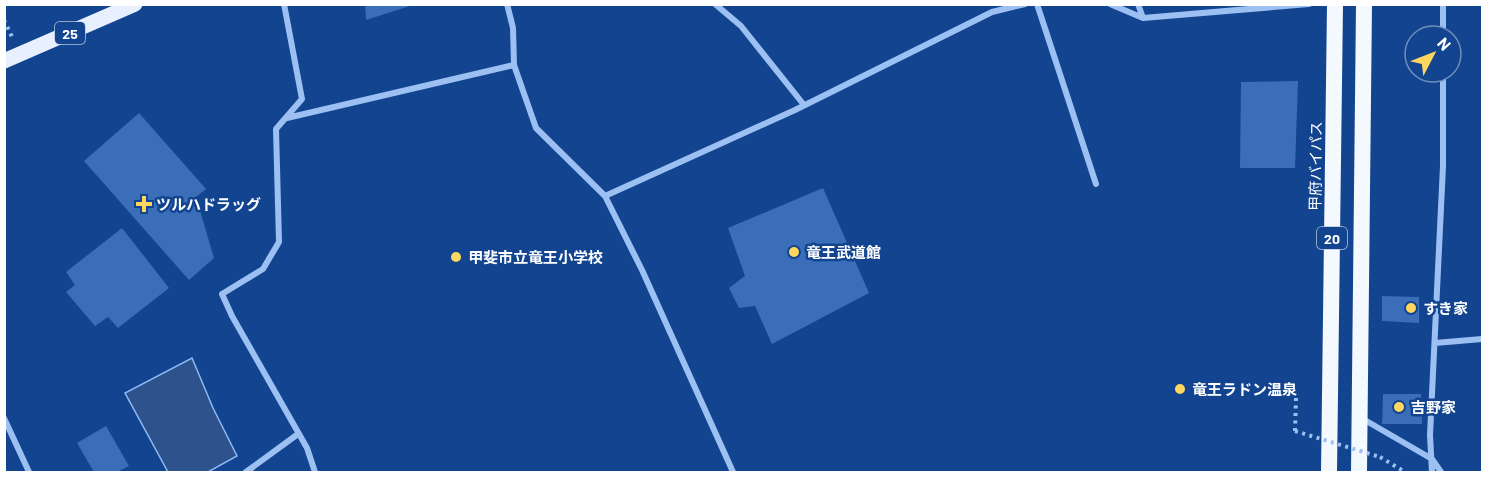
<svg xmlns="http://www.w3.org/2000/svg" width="1487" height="477" font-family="Barlow,'Noto Sans JP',sans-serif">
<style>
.water{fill:#2e528b;stroke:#8ebaf5;stroke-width:1.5}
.building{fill:#3a6eb9}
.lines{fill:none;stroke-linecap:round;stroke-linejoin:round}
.path{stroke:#9dc0f2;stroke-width:4;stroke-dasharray:3 4.5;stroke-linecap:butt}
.minor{stroke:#9dc0f2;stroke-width:6}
.primary{stroke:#e8f0ff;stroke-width:15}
.trunk{stroke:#f4f8ff;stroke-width:16}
.path-bridge{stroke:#9dc0f2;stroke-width:4;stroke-dasharray:3 4.5;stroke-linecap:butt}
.poi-dot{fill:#ffd75e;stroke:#124490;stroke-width:2}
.labels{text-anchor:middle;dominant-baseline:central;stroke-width:5;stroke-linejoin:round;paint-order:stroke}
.shield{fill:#124490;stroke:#b8c7de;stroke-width:1.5}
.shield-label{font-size:14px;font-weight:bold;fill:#fff}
.street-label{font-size:15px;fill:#fff;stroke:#124490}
.poi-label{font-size:15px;font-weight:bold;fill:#fff;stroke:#124490;text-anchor:start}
</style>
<rect width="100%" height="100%" fill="#124490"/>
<path class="water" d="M192,358L213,408L237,456L208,472H168L125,393Z"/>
<path class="building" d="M365,4H413V5L366,20Z
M1298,81L1295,168H1240L1241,82Z
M139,113L206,189L196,197L214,258L189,280L84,161Z
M823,188L869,293L772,344L755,306L739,308L729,288L745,276L728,228Z
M122,228L169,288L118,328L108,317L95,326L66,292L75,285L66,272Z
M1382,296L1419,297V323L1382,321Z
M1383,394H1421L1422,424H1382Z
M106,426L129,466L117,472H94L77,443Z"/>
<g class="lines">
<path class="path" d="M4,20L13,39
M1295,431L1296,398
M1380,457L1405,472"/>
<path class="minor" d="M284,4L302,99L276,129L279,242L263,269L222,294L232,316L307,448L315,472
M507,4L513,28L514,65L536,128L605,196L642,270L733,472
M715,4L741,26L804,105
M1037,4L1096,184
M1110,4L1143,18L1309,4
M1138,4L1143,18
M1443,36V4
M287,118L514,65
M605,196L795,110L992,12L1025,4
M1435,343L1482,339
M4,418L29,472
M1363,419L1432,459L1441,472
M246,472L298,434
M1432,472L1430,435L1443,166V72"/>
<path class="primary" d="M4,61L135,4"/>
<path class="trunk" d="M1329,472L1335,4
M1359,472L1364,4"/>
<path class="path-bridge" d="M1295,431L1380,457"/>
</g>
<g class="poi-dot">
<path d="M141 195h6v6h6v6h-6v6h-6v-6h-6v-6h6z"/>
<circle cx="794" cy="252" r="6"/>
<circle cx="456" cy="257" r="6"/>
<circle cx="1411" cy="308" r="6"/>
<circle cx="1180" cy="389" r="6"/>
<circle cx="1399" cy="407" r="6"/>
</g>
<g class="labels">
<g class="shield">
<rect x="55" y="22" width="30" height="22" rx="4.5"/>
<rect x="1317" y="227" width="30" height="22" rx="4.5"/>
</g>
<g class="shield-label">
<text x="70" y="33">25</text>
<text x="1332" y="238">20</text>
</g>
<g class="street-label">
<text transform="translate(1315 166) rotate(-89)">甲府バイパス</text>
</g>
<g class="poi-label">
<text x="156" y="204">ツルハドラッグ</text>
<text x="806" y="252">竜王武道館</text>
<text x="468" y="257">甲斐市立竜王小学校</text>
<text x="1423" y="308">すき家</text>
<text x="1192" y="389">竜王ラドン温泉</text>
<text x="1411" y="407">吉野家</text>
</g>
</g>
<rect width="1487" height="477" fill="none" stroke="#ffffff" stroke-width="12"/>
<g transform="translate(1433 54) rotate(48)"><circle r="28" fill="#124490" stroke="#718fbc" stroke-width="1.5"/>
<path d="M0-4.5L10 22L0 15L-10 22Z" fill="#ffd75e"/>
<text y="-9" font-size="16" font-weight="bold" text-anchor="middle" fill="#ffffff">N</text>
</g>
</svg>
